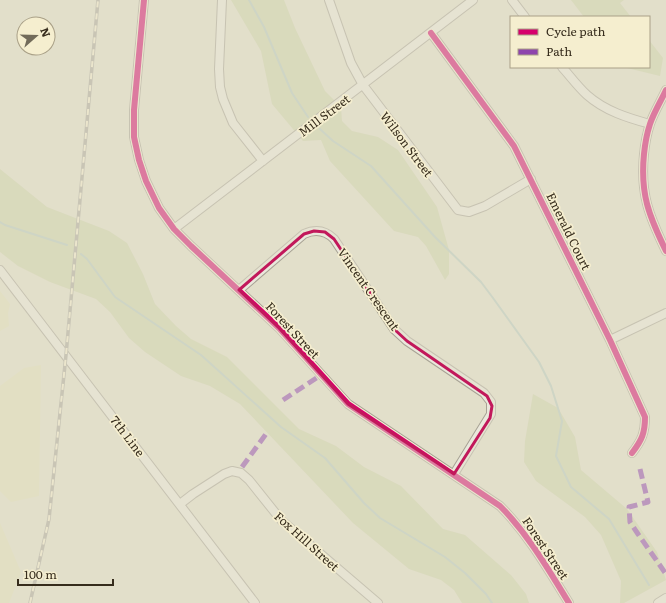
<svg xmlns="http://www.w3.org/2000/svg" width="666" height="603" font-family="Literata,serif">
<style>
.farmland{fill:#e3e0ba}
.green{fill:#cfd4ac}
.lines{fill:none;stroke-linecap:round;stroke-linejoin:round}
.stream{stroke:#b6c9bf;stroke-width:2}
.minor-casing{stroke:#a7a294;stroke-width:10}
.minor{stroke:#eae8dc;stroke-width:8}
.rail-casing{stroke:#aaa79c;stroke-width:3.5}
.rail{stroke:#f5eecf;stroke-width:2;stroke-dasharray:6;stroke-linecap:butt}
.quiet{stroke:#8e44ad;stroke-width:5;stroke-dasharray:10 5;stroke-linecap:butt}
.cycleway-casing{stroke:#f5eecf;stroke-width:8}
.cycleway{stroke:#d6006c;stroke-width:6}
.marked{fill:none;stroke:#c2185b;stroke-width:3;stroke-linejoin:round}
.labels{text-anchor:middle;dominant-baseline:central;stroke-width:3.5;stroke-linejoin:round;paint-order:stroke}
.street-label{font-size:12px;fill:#362c1c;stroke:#f5eecf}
</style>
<rect width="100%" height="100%" fill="#e2dfca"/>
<path class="farmland" d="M0,291L10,304L8,313L9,326L0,331Z
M41,365L39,496L11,502L0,491V386L24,368Z
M0,523L21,572L9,603H0Z"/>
<path class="green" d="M231,0H284L295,28L325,91L341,107L342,121L352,131L378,137L398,150L437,207L449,250V274L445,280L426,246L418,237L394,231L330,161L321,140L303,141L272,104L261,51Z
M571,0H624L620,3L631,17H584Z
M649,40L663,58L660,76L623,67H649Z
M0,169L47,207L109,231L127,243L143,274L155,304L176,326L191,339L227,357L299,429L336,446L364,467L401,486L443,529L465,535L511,575L526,594L529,603H462L454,590L441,580L409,569L353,523L240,404L210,386L181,376L145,352L129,338L110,312L96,299L50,282L18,266L0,252Z
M533,394L558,408L575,437L581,470L627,509L657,552L666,580L624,603H620L621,581L601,535L585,517L536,481L524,462L525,441Z"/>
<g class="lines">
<path class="stream" d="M249,0L264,27L292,93L308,117
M320,129L333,141L371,166L435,237L481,282L493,298L539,362L551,386L562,421L556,456L571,487L609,519L649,585
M0,222L5,225L67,245
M81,254L87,259L115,297L201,355L281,427L325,458L364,503L380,518L445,557L465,573L486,594L492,603"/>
<g class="minor-casing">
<path id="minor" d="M144,0L134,110V137L139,160L146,181L159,208L174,229L191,246L279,328L348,404L500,506C528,534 548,569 569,603
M222,0L219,69L220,87L223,99L233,123L263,161
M329,0L351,63L363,85L458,210L469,212L485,206L531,179
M512,0L525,17
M431,33L514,146L610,340L645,417C645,433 642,440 632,453
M562,67C570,76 578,87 587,95C605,111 628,118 650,124
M666,90C661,101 654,112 650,124C647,133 645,144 644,154C640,194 649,216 666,251
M174,229L473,0
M0,270L255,603
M239,290L304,234C315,229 325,230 334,239L394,329L407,341L484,393L491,402V414L454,474
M610,340L666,313
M180,504L193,494L224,474L232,471L241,473L249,480L281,520L378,603
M658,603L666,598"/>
</g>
<use href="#minor" class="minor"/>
<g class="rail-casing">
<path id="rail" d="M30,603L49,519L66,355L98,0"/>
</g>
<use href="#rail" class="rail"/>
<path class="quiet" d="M283,400L321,375
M242,467L266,434
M640,469L648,502L629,507L630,522L638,534L666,574"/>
<g class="cycleway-casing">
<path id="cycleway" d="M144,0L134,110V137L139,160L146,181L159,208L174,229L191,246L279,328L348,404L500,506C528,534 548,569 569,603
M431,33L514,146L610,340L645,417C645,433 642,440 632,453
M666,90C661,101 654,112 650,124C647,133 645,144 644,154C640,194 649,216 666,251"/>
</g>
<use href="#cycleway" class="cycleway"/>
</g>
<path d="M0 0H666V603H0ZM314,231L325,232L334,239L394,329L407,341L487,396L492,406L490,418L454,474L348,404L279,328L239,290L304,234Z" fill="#e2dfca" fill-opacity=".55" fill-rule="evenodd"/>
<path class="marked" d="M314,231L325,232L334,239L394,329L407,341L487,396L492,406L490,418L454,474L348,404L279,328L239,290L304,234Z"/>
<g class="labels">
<g class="street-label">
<text transform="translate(324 115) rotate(-37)">Mill Street</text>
<text transform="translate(407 144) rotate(53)">Wilson Street</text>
<text transform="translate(569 231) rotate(64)">Emerald Court</text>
<text transform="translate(369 289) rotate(55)">Vincent Crescent</text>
<text transform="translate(293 330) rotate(47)">Forest Street</text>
<text transform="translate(128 436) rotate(53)">7th Line</text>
<text transform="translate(307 541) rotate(42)">Fox Hill Street</text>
<text transform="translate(546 548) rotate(56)">Forest Street</text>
</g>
</g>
<rect x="510" y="16" width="140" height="52" fill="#f5eecf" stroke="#a9a087"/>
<rect x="518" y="29" width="20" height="6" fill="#d6006c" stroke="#a9a087"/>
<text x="546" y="36" font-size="12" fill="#362c1c">Cycle path</text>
<rect x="518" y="49" width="20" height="6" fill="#8e44ad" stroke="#a9a087"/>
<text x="546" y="56" font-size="12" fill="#362c1c">Path</text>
<g transform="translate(36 36) rotate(70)"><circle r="19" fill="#f5eecf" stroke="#a9a087"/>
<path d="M0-3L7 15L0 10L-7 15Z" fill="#726b59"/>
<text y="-6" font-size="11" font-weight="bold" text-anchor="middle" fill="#362c1c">N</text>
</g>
<path d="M18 579v6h95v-6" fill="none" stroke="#362c1c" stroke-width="2"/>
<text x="24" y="579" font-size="12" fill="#362c1c" stroke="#f5eecf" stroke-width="3" paint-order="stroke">100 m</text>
</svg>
